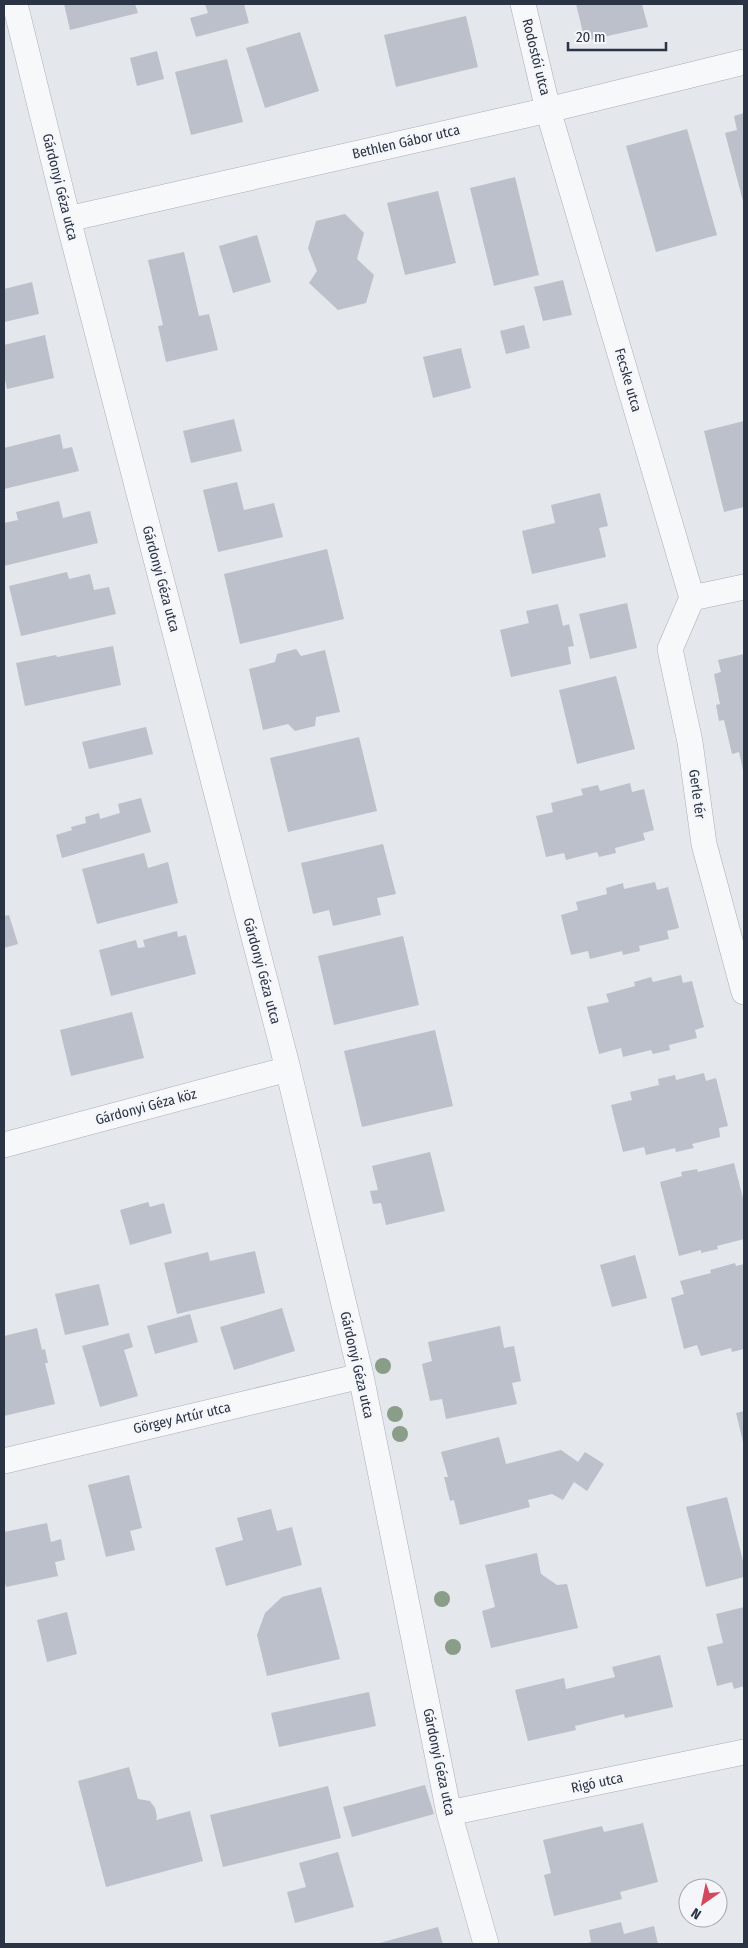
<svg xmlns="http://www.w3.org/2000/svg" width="748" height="1948" font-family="'Fira Sans Condensed',sans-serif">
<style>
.building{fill:#bbc0ca}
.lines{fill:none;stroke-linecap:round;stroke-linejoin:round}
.minor-casing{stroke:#a9aeb7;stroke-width:26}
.minor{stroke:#f7f8fa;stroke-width:25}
.tree{fill:#899d89}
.labels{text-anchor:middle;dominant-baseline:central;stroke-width:5;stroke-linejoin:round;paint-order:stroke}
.street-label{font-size:14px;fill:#2b3445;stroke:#f4f6f9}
</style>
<rect width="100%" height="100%" fill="#e4e7ec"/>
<path class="building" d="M64,4H135L138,13L70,30Z
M205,4H244L249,23L196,37L190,18L208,13Z
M576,4H642L648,27L585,41Z
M466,16L478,67L396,87L384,35Z
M300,32L319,91L265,108L246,48Z
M157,51L164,79L137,86L130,58Z
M227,59L243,122L191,135L175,72Z
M744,113V205L725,133L737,130L734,116Z
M687,129L717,235L656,252L626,146Z
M515,177L539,275L494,286L470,188Z
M438,191L456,263L405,275L387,203Z
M345,214L364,233L357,259L374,275L366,303L338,310L309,283L317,271L308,248L316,221Z
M257,235L271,282L233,293L219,246Z
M184,252L199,316L209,314L218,350L166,362L158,326L163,325L148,260Z
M563,280L572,315L543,321L534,287Z
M32,282L39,314L4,322V289Z
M524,325L530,348L506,354L500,331Z
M45,335L54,378L7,389L4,374V345Z
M461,348L471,388L433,398L423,357Z
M234,419L242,451L191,463L183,431Z
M744,421V507L724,512L704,431Z
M60,434L63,449L72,447L79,471L4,489V448Z
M237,482L244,510L274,503L283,537L218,552L203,490Z
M600,493L608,526L599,528L606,557L532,574L522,531L555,523L551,505Z
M59,501L63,518L90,511L98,543L4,566V523L18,520L16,512Z
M327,549L344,619L240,644L224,574Z
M67,572L69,579L90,574L94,590L109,587L116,614L21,636L9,586Z
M627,603L637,648L590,659L579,614Z
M558,604L563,626L569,624L574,646L568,647L571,664L511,677L500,630L529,623L526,611Z
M113,646L121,685L25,706L16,663L56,655L57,657Z
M296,649L301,656L325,650L340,712L316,717L315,726L295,731L288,724L263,730L249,669L275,662L277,654Z
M744,654V770H743L739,752L732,754L724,720L719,721L716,705L720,704L714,674L721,672L718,660Z
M616,676L635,749L577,764L559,690Z
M146,727L153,754L89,769L82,742Z
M359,737L377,811L288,832L270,758Z
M630,783L632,792L644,789L654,830L643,833L645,840L615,848L616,853L599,857L597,852L566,860L564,853L546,857L536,816L553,812L551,803L583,795L581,789L598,785L600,791Z
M141,798L151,832L62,858L56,835L72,830L71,827L86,823L85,817L99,813L100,819L120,813L118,804Z
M383,844L396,894L377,898L381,915L333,926L329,910L313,914L301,863Z
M144,853L148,868L168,862L178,903L97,924L82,869Z
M655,882L657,890L668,887L679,928L667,931L669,939L639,946L640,951L623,955L622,951L590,959L588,951L571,955L561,915L578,910L576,902L607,894L606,888L623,883L624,889Z
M9,915L18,944L4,948V916Z
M177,931L178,937L186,935L196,974L111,996L99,950L136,940L138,948L145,947L143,940Z
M403,936L419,1005L334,1025L318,956Z
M681,975L683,983L692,981L704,1027L695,1030L697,1038L669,1045L670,1050L653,1054L651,1050L623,1057L621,1048L599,1054L587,1007L609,1002L606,994L635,986L634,982L651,977L653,982Z
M132,1012L144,1058L71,1076L60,1030Z
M435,1030L453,1106L362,1127L344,1051Z
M704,1073L706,1081L716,1078L728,1126L719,1128L720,1137L692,1144L694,1148L676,1152L675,1148L646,1155L644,1147L623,1152L611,1105L632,1100L630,1092L659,1085L658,1079L675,1075L676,1080Z
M430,1152L445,1211L386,1225L381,1203L373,1204L370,1191L378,1190L372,1166Z
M734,1163L744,1202V1239L717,1246L718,1249L701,1253V1250L679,1256L660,1182L682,1176L681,1172L697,1169L698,1172Z
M148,1202L150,1207L164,1203L172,1233L130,1245L120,1210Z
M255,1251L265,1293L177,1314L164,1263L208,1252L210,1261Z
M635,1255L647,1298L612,1307L600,1265Z
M735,1263L736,1266L744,1264V1349L732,1352L731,1348L701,1356L697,1345L684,1349L671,1298L684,1294L680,1281L711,1273L710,1270Z
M99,1284L109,1325L65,1335L55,1294Z
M282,1308L295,1351L234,1370L220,1327Z
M190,1314L198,1342L155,1354L147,1326Z
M500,1326L504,1348L514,1346L521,1381L512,1383L517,1404L446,1419L442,1399L430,1401L422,1364L432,1361L428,1342Z
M37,1328L42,1350L45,1349L48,1363H45L55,1404L4,1416V1336Z
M129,1333L133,1347L124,1350L138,1396L100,1407L82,1346Z
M744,1411V1446L736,1413Z
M499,1437L506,1464L561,1450L578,1462L585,1452L604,1464L587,1491L574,1482L563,1500L552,1494L528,1500L530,1507L460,1525L454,1500L450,1501L444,1477H448L441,1452Z
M129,1475L142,1528L130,1531L135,1550L106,1557L88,1485Z
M727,1497L744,1565V1577L706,1587L686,1507Z
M271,1509L277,1531L292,1527L302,1565L226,1586L215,1548L243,1540L237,1518Z
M47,1523L51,1542L61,1539L65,1560L55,1562L58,1576L6,1587L4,1578V1532Z
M537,1553L541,1574L557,1585L567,1584L578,1628L491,1648L482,1611L495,1607L485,1565Z
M321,1587L340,1659L267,1676L257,1635L265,1613L282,1597Z
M744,1607V1686L734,1689L732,1682L717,1686L707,1647L723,1643L716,1614Z
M67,1612L77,1654L47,1662L37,1620Z
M660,1655L673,1707L625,1718L624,1714L575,1726L576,1730L528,1741L515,1690L564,1678L566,1689L615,1677L612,1667Z
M369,1692L376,1726L279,1747L271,1713Z
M129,1767L138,1799L150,1801L155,1808L157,1817L156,1820L190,1811L203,1861L106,1887L78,1781Z
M425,1785L434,1814L352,1837L343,1807Z
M328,1786L341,1838L223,1867L210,1815Z
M643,1823L658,1882L620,1892L622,1899L554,1916L544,1875L551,1873L543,1840L602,1826L604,1832Z
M338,1852L354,1907L295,1923L287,1892L306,1887L299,1863Z
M621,1922L624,1934L654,1926L658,1944H583L591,1942L589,1930Z
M438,1927L443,1944H376Z"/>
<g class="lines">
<g class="minor-casing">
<path id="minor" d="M15,4L68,219L288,1069L361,1376L449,1813L486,1944
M523,4L548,110L692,598L744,587
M68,219L548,110L744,62
M692,598L670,649L690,742L704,844L744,992
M4,1145L288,1069
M4,1461L361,1376
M449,1813L744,1752"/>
</g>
<use href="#minor" class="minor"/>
</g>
<g class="tree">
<circle cx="383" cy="1366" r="8"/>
<circle cx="395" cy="1414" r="8"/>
<circle cx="400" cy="1434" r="8"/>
<circle cx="442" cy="1599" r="8"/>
<circle cx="453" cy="1647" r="8"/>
</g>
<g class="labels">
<g class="street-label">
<text transform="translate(536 57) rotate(76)">Rodostói utca</text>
<text transform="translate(406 142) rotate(-13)">Bethlen Gábor utca</text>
<text transform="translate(60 187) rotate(76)">Gárdonyi Géza utca</text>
<text transform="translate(628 380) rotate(74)">Fecske utca</text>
<text transform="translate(161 579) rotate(75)">Gárdonyi Géza utca</text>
<text transform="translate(697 794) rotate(82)">Gerle tér</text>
<text transform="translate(262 971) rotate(75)">Gárdonyi Géza utca</text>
<text transform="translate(146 1107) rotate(-15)">Gárdonyi Géza köz</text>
<text transform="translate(357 1365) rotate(77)">Gárdonyi Géza utca</text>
<text transform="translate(182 1418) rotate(-13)">Görgey Artúr utca</text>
<text transform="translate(439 1762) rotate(78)">Gárdonyi Géza utca</text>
<text transform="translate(597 1783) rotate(-12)">Rigó utca</text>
</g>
</g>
<rect width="748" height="1948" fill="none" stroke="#2b3445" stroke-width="10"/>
<g transform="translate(703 1903) rotate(213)"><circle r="24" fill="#f4f6f9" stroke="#a4a8b1"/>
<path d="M0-4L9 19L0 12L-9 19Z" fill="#d1495b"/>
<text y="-8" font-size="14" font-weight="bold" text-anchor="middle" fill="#2b3445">N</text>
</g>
<path d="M568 42v8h98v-8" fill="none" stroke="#2b3445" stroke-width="2.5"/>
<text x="576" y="42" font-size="15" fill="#2b3445" stroke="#f4f6f9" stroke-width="4" paint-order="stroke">20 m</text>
</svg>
